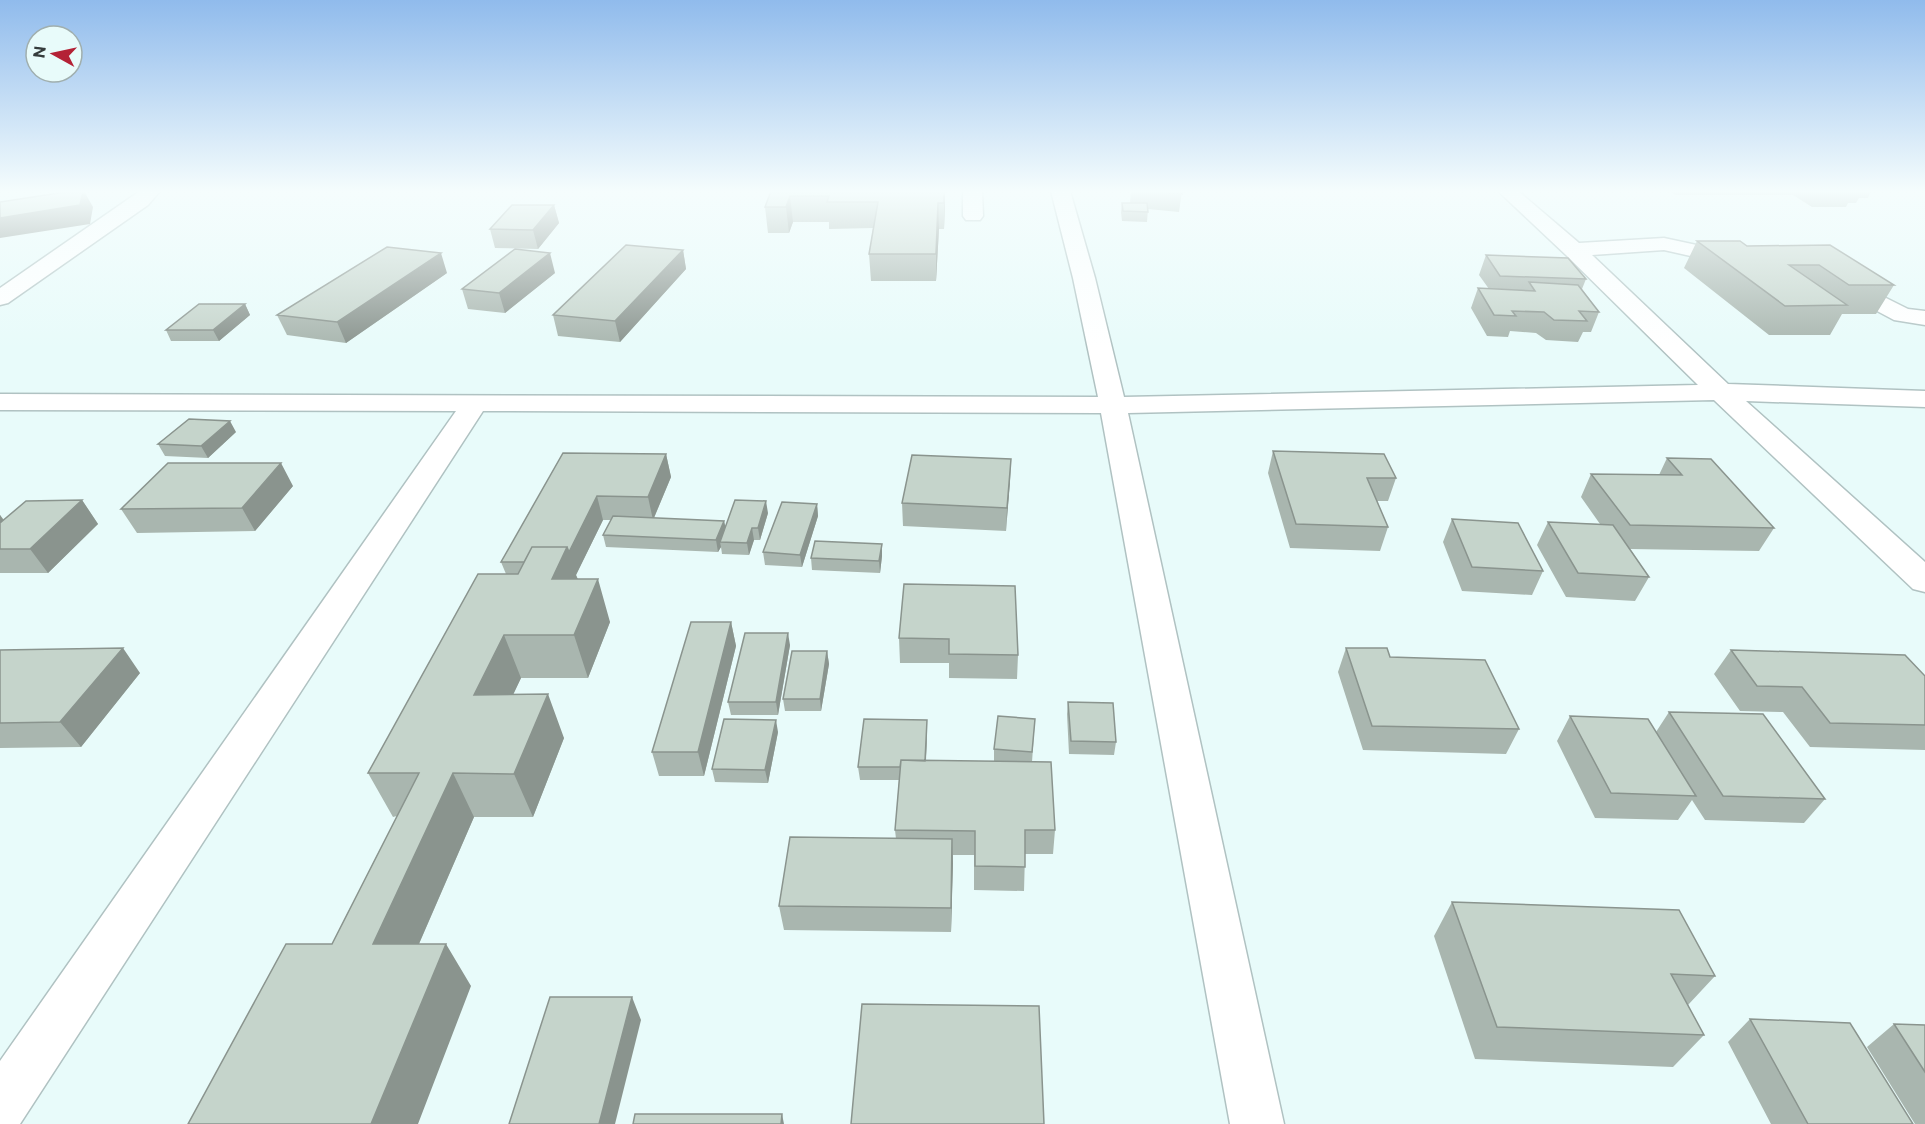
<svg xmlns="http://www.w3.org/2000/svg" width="1925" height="1124" font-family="Commissioner,sans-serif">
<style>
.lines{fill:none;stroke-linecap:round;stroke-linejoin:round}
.minor-casing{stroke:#b0c2c2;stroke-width:3}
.minor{fill:#fff;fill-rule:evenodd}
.wall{fill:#a9b6af}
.shaded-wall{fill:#8a948e}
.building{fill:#c5d4cb;stroke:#8a948e;stroke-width:1.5}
</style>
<rect width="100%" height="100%" fill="#e8fbfa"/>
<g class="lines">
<g class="minor-casing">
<path id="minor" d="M140,191H160L148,205L8,303L0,305V288Z
M963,191H982L983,216L980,220H966L963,216Z
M1051,191H1070L1095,278L1124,397L1698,385L1566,255L1498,191H1518L1579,243L1664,238L1743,255L1746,260L1743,265L1735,266L1664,250L1592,255L1728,384L1925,391V407L1746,401L1925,562V592L1913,589L1714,400L1128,413L1284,1124H1230L1101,413L483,411L20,1124H0V1061L456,411L0,410V394L1098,397L1073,278Z
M1842,276L1908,309L1925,311V325L1894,320L1834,288L1831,283L1834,278Z"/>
</g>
<use href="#minor" class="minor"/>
</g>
<path class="wall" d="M771,191H945L944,229H939L936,281H871L869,254L873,228L829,229V222H793L789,233H768L765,207Z
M1131,191H1182L1179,212L1148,209L1147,222L1122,221L1121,212L1122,203H1130Z
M1670,191H1871L1868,198H1859L1856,203H1848L1846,207H1812L1793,195H1676Z
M554,205L559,223L538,249L495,248L490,229Z
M1697,241L1747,246L1894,285L1876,314H1842L1830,335H1769L1684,268Z
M683,250L686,269L620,342L558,336L553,315Z
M1486,255L1586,279L1582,289L1599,312L1591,332H1583L1578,342L1546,340L1536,333L1510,331L1508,337L1487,336L1471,308L1478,288L1489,289L1479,275Z
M447,273L346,343L287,335L277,315Z
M555,273L505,313L468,309L462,289Z
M245,304L250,315L219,341H171L166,330Z
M236,432L208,458L165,456L158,444Z
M1273,451L1396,478L1388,501H1377L1388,527L1380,551L1290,548L1268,473Z
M563,453L666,454L671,477L654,518L724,521L725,527L768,513L760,540H754L749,555L722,554L721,547L718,552L606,547L603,535L611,520H603L576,575L578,579L610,622L588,678H521L513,694L564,738L533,817H474L419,944L471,986L332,944L397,816L393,817L368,773L506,574L501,562Z
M1667,458L1774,528L1759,551L1630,549L1649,577L1635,601L1566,597L1537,545L1548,522L1600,524L1581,497L1591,474L1659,475Z
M1011,459L1006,531L903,526L902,503Z
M293,486L255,531L137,533L121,509Z
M82,500L98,524L48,573H0V515L4,520Z
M817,504L818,516L802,567L765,565L763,552Z
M1452,519L1543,571L1532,595L1462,591L1443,542Z
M882,556L880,573L812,570L811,558Z
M904,584L1018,655L1017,679L949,678V663H900L899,638Z
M731,622L736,646L704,776H659L652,752Z
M790,645L778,715H731L728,702Z
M1346,648L1390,657L1519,729L1506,754L1363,750L1338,672Z
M0,650L140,673L81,747L0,748Z
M1731,650L1925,676V750L1810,747L1783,712L1740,711L1714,674Z
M827,651L829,664L821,711H785L783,699Z
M1068,702L1116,742L1114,755L1069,754L1067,714Z
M1669,712L1825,799L1804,823L1705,820L1692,800L1678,820L1595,818L1557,741L1570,716L1656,732Z
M1035,719L1032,762L1055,830L1053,854H1025L1024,891L974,890V855H953L951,932L784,930L779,906L896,839L895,830L899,780H860L858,767L927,733L926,761H994V749Z
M778,732L768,783L715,782L712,769Z
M1452,902L1715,976L1688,1005L1704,1035L1673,1067L1475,1059L1434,936Z
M1750,1019L1913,1124H1771L1728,1042Z
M1894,1024L1925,1025V1124H1915L1867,1047Z"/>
<path class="shaded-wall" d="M83,191H84L93,207L90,224L0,238V218Z
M944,191L945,205L944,229Z
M790,196L793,222L789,233L786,207Z
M938,203L939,229L936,281V254Z
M554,205L559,223L538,249L533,230Z
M683,250L686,269L620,342L615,321Z
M441,253L447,273L346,343L337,322Z
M550,253L555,273L505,313L499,293Z
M245,304L250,315L219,341L213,330Z
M230,421L236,432L208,458L201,446Z
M666,454L671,477L653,520L648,497Z
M1011,459L1010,482L1006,531L1007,508Z
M281,463L293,486L255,531L242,508Z
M597,496L603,520L576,575L581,589L552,579L567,547Z
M82,500L98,524L48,573L30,549Z
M766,501L768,513L760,540L758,528Z
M817,504L818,516L802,567L800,555Z
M0,515L4,521L0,525Z
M724,521L727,533L720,542L721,547L718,552L716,540Z
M752,528L754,540L749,555L747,543Z
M882,544V556L880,573L879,561Z
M598,579L610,622L588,678L574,635Z
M731,622L736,646L704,776L698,752Z
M788,633L790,645L778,715L776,702Z
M504,635L521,678L493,738L474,695Z
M123,648L140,673L81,747L60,722Z
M827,651L829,664L821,711L820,699Z
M548,694L564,738L533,817L514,774Z
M776,720L778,732L768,783L765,770Z
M927,720V733L925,780V768Z
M453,773L474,817L401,985L373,944Z
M952,839L953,863L951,932V908Z
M446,944L471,986L418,1124H371Z
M632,997L641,1020L615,1124H599Z
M782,1114L784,1124H781Z"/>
<path class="building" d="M72,191H83L80,205L0,218V202Z
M771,191H944V203H938L936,254H869L878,202H827L829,196H790L786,207H765Z
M1144,191H1182V194Z
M1122,203H1147L1148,212L1123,211Z
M512,205H554L533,230L490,229Z
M1697,241H1740L1747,246L1830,245L1894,285H1849L1819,265H1789L1847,305L1785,306Z
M626,245L683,250L615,321L553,315Z
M387,247L441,253L337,322L277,315Z
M515,249L550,253L499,293L462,289Z
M1486,255L1568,258L1586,279L1500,276Z
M1529,282L1578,285L1599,312L1579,311L1587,321L1554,320L1544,312L1512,311L1516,316L1494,315L1478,288L1535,291Z
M199,304H245L213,330H166Z
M189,419L230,421L201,446L158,444Z
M1273,451L1384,454L1396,478H1367L1388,527L1296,524Z
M563,453L666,454L648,497L597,496L569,552L567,547H532L524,562H501Z
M912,455L1011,459L1007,508L902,503Z
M1667,458L1711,459L1774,528L1630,525L1591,474L1682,475Z
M168,463H281L242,508L121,509Z
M82,500L30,549H0V523L26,501Z
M735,500L766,501L758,528H752L747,543L720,542Z
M782,502L817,504L800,555L763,552Z
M613,516L724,521L716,540L603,535Z
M1452,519L1518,523L1543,571L1472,567Z
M1548,522L1613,525L1649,577L1578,573Z
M815,541L882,544L879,561L811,558Z
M532,547H567L552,579H598L574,635H504L474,695L548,694L514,774L453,773L373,944H446L371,1124H188L286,944H332L419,773H368L478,574H518Z
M904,584L1015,586L1018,655L949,654V639L899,638Z
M691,622H731L698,752H652Z
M745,633H788L776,702H728Z
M123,648L60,722L0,723V650Z
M1346,648H1387L1390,657L1485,660L1519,729L1372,726Z
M1731,650L1905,655L1925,676V725L1830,723L1802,687L1757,686Z
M792,651H827L820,699H783Z
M1068,702L1113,703L1116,742L1071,741Z
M1669,712L1763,714L1825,799L1723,796Z
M998,716L1035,719L1032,752L994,749Z
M1570,716L1648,719L1696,796L1611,793Z
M724,719L776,720L765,770L712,769Z
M864,719L927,720L925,761L901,760L900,767H858Z
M901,760L1051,762L1055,830H1025V867L975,866V831L895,830Z
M790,837L952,839L951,908L779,906Z
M1452,902L1679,910L1715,976L1671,974L1704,1035L1497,1027Z
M550,997H632L599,1124H509Z
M862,1004L1039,1006L1044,1124H851Z
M1750,1019L1850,1023L1913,1124H1808Z
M1894,1024L1925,1025V1072Z
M635,1114H782L781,1124H633Z"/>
<linearGradient id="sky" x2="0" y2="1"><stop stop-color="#90bbec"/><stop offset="0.55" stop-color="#f5fdfd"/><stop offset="1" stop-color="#f5fdfd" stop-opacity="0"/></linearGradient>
<rect width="1925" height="348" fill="url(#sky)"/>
<g transform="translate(54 54) rotate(278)"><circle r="28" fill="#e8fbfa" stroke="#a0afae" stroke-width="1.5"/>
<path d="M0-4.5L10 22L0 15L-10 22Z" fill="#b42236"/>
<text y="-9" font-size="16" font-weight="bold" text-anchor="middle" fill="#353c3c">N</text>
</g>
</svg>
